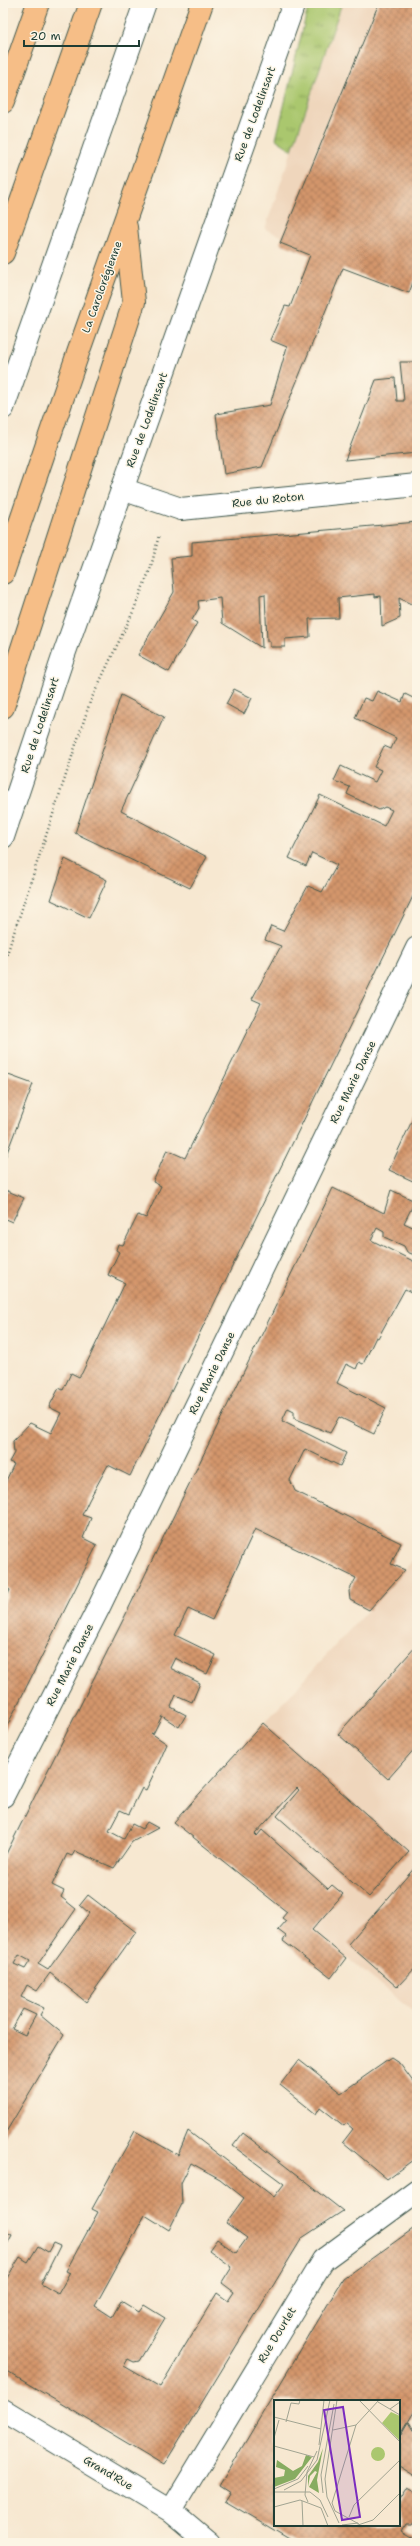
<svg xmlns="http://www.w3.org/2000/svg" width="420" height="2546" font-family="'Shantell Sans',sans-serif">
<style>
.built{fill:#efd6bc}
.grass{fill:url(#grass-tufts);stroke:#648251}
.building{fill:url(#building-cross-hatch);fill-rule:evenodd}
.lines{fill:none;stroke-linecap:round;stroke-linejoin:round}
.service-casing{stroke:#3f574c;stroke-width:24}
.minor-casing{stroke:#3f574c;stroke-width:24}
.tertiary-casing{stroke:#3f574c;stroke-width:24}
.motorway-casing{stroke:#3f574c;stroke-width:24}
.path{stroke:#3f574c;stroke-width:2.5;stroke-dasharray:1 3;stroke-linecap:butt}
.service{stroke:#fff;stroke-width:22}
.minor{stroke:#fff;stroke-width:22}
.tertiary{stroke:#fff;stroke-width:22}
.motorway{stroke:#f6be87;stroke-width:22}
.labels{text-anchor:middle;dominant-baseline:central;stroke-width:3;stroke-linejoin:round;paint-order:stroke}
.street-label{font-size:11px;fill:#1f3d34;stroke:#fcf5e5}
.inset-road{fill:none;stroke:#a1a492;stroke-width:1}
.view{fill:#7b2cbf;fill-opacity:0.15;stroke:#7b2cbf;stroke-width:2}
.inset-edge{fill:none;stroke:#1f3d34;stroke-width:2}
</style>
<defs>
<pattern id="grass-tufts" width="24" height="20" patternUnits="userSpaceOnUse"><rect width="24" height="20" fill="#aac76e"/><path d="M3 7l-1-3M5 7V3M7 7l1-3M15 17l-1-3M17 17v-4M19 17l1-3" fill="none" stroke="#8aa35b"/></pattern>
<pattern id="building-cross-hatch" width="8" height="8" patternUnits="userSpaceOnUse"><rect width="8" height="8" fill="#d4966c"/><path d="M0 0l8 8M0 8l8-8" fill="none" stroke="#ab7c5a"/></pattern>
</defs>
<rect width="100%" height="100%" fill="#fcf5e5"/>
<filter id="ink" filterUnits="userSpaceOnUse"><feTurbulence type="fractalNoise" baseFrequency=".025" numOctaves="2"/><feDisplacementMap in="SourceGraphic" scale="8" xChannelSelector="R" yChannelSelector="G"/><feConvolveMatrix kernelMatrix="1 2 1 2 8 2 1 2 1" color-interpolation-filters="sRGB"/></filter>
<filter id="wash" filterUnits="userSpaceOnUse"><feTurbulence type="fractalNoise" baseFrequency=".012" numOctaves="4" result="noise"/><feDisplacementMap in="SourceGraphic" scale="16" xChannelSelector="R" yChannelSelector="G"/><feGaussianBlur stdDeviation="0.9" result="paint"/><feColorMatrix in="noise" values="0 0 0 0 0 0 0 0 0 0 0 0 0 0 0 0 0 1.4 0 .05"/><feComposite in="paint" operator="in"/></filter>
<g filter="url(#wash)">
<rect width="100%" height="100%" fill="#f7e8d1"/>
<path class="built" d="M342,3H417V264L405,291L265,229Z
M417,1556V2015L313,1930L174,1822Z"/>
<path class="grass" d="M309,3H342L292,150L276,139Z"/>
<g id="blocks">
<path class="building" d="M379,3H417V272L409,293L343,268L262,467L224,474L216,414L270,405L287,347L270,340L285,306L290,307L310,255L280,243Z
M400,362H417V453L345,460L376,380L395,378L397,401H404Z
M417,522V607L399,598L400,618L382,626L381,596L375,597V594L338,598L339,618L309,619L310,637L285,639V647H270V641H267L265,594L260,595L262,648L222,623L220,598L198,601L199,608L192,620L197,623L169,672L138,655L174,592L171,558L192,556V542Z
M234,689L252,698L244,714L226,704Z
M377,691L402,702L405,694L417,700V888L130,1476L108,1465L89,1500L82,1515L91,1518L83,1538L97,1545L3,1734V1604L10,1590L3,1586V1487L14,1464L9,1462L14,1453L13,1441L30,1423L51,1433L61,1413L49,1407L59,1388L63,1390L71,1373L79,1377L82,1373L125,1283L108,1275L119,1252L116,1250L118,1244L123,1245L138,1215L146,1218L161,1186L153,1182L167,1150L185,1158L261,1003L252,999L281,946L265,940L271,926L283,931L308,886L322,892L337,865L312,853L306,866L289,858L320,795L384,826L392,810L385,807L379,810L347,794L350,787L334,781L341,766L375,782L381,770L374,767L384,746L391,749L396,738L355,718L364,698L372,701Z
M121,695L164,717L121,811L207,857L190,888L75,833Z
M65,859L107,880L89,918L51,900Z
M3,1073L33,1084L3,1163Z
M417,1110V1183L389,1170Z
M333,1188L384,1213L391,1190L415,1201L404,1223L417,1229V1256L407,1252L404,1246L384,1237V1232L377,1228L371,1240L417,1263V1289L415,1294L405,1289L378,1338L376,1337L363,1364L359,1362L356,1369L346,1364L337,1383L386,1408L374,1434L339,1417L330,1433L294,1418V1411L288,1408L282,1421L346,1453L340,1466L305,1449L290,1480L295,1491L401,1543L391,1564L405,1570L369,1610L350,1600L349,1591L356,1578L255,1529L212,1620L188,1609L175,1635L216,1655L207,1674L175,1658L170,1668L200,1683L192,1702L176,1695L171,1707L186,1715L179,1727L162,1716L153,1734L151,1733L167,1744L157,1767L146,1790L142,1788L129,1814L120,1810L109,1831L124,1839L132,1824L142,1829L147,1822L158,1828L132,1842L114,1868L75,1851L72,1856L67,1854L52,1885L64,1891L61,1897L76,1909L38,1964L48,1970L89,1913L80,1905L88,1895L136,1932L86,2002L50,1973L37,1991L27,1985L21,1997L44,2008L40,2015L64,2035L3,2137V1860L127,1612ZM19,1955L30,1961L25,1969L14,1964ZM23,2009L36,2015L25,2035L12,2029Z
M3,1189L24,1198L12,1222L3,1218Z
M417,1645V1746L388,1779L338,1734Z
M263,1723L409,1852L369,1897L277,1816L299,1790L297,1788L255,1834L257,1836L262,1830L328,1889L332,1885L343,1894L312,1930L346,1958L331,1978L283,1941L286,1936L278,1930L286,1921L282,1918L287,1912L174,1822Z
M417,1865V1966L397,1987L348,1944Z
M417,2049V2058L412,2054Z
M391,2058L400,2064L417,2087V2157L387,2179L343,2142L353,2129L346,2123L344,2126L320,2107L316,2114L280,2085L299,2060L341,2093Z
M135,2131L178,2155L188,2131L274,2197L284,2184L233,2146L243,2133L343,2211L302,2238L164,2465L3,2369V2280L5,2281L20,2257L28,2262L38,2246L48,2252L53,2243L60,2246L41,2284L58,2294L70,2273L66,2271L98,2212L92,2209ZM191,2163L220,2179L244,2198L226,2223L247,2238L236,2253L217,2239L209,2250L232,2267L222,2283L234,2292L228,2301L217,2293L160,2387L124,2366L128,2359L134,2362L139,2361L165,2318L144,2305L139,2312L121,2301L112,2317L95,2306L145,2215L169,2230L182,2204L181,2183Z
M417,2226V2407L399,2437V2401H275V2525H399V2502L408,2488L417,2493V2514L411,2523H406L402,2530L414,2537L417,2532V2543H296L225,2501L230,2493L219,2486L343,2279Z
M3,2230L12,2235L3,2252Z
M409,2422L417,2435L415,2475L399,2465V2439Z"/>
</g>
</g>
<g filter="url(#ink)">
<use href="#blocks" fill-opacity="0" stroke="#3f574c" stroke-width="1"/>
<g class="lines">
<g class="service-casing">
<path id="service" d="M3,408L145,3"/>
</g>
<g class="minor-casing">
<path id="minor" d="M122,489L181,509L417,485
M3,1796L98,1609L417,948
M3,2410L171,2511L209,2543
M171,2511L323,2260L417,2191"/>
</g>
<g class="tertiary-casing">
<path id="tertiary" d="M3,837L62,660L294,3"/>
</g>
<g class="motorway-casing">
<path id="motorway" d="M3,102L38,3
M3,253L91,3
M3,573L78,353L202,3
M3,707L134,302L126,227"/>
</g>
<path class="path" d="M3,966L90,702L133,612L151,567L159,535"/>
<use href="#service" class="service"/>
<use href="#minor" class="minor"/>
<use href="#tertiary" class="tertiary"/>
<use href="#motorway" class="motorway"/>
</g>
</g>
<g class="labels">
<g class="street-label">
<text transform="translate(255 114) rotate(-70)">Rue de Lodelinsart</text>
<text transform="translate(102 287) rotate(-70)">La Carolorégienne</text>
<text transform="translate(147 420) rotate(-70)">Rue de Lodelinsart</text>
<text transform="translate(268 500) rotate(-6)">Rue du Roton</text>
<text transform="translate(40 725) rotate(-72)">Rue de Lodelinsart</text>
<text transform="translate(353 1082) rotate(-64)">Rue Marie Danse</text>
<text transform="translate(212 1373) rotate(-64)">Rue Marie Danse</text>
<text transform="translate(70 1665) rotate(-63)">Rue Marie Danse</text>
<text transform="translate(277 2335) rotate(-59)">Rue Dourlet</text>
<text transform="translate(108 2473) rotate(31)">Grand'Rue</text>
</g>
</g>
<g transform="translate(274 2400)">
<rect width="126" height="126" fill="#f7e8d1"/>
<path d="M49,48L43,80L45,93L35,87L43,72L41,71L36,76L34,87V76L44,62ZM32,55L38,57L21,79L0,87V78L10,76L11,70L2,67L3,60L19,71L28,66Z" fill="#87ac61"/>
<path d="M117,12L126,16V41L108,23ZM97 54a7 7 0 1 1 14 0a7 7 0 1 1-14 0Z" fill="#aac76e"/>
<path class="inset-road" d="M85,0L126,42M104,2L126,15M116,9L126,2M0,17L47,29M12,22L17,3L25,4L26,0M59,30L82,25M0,38L5,20M45,45L50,0M0,46L40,57M0,89L24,79L34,66M10,90L27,81L43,60L56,0M1,92H36L46,100L54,117M49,93L47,75L60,4M53,97L51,79L63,0M53,97L65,123M28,101L29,126M34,102L31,95L33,72L43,51M0,107L26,100L34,103L47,108L54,126M75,117L80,105L126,60M85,124L61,111L58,103L82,25L105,0M68,125L84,123M81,126L99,120L126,93"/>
<path class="view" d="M69,7L86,117L68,120L50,10Z"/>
<rect width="126" height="126" class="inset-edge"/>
</g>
<rect width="420" height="2546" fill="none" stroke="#fcf5e5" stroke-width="16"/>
<path d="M24 40v6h115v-6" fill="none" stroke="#1f3d34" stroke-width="2"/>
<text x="30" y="40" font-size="12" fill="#1f3d34" stroke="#fcf5e5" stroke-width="3" paint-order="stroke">20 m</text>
</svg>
